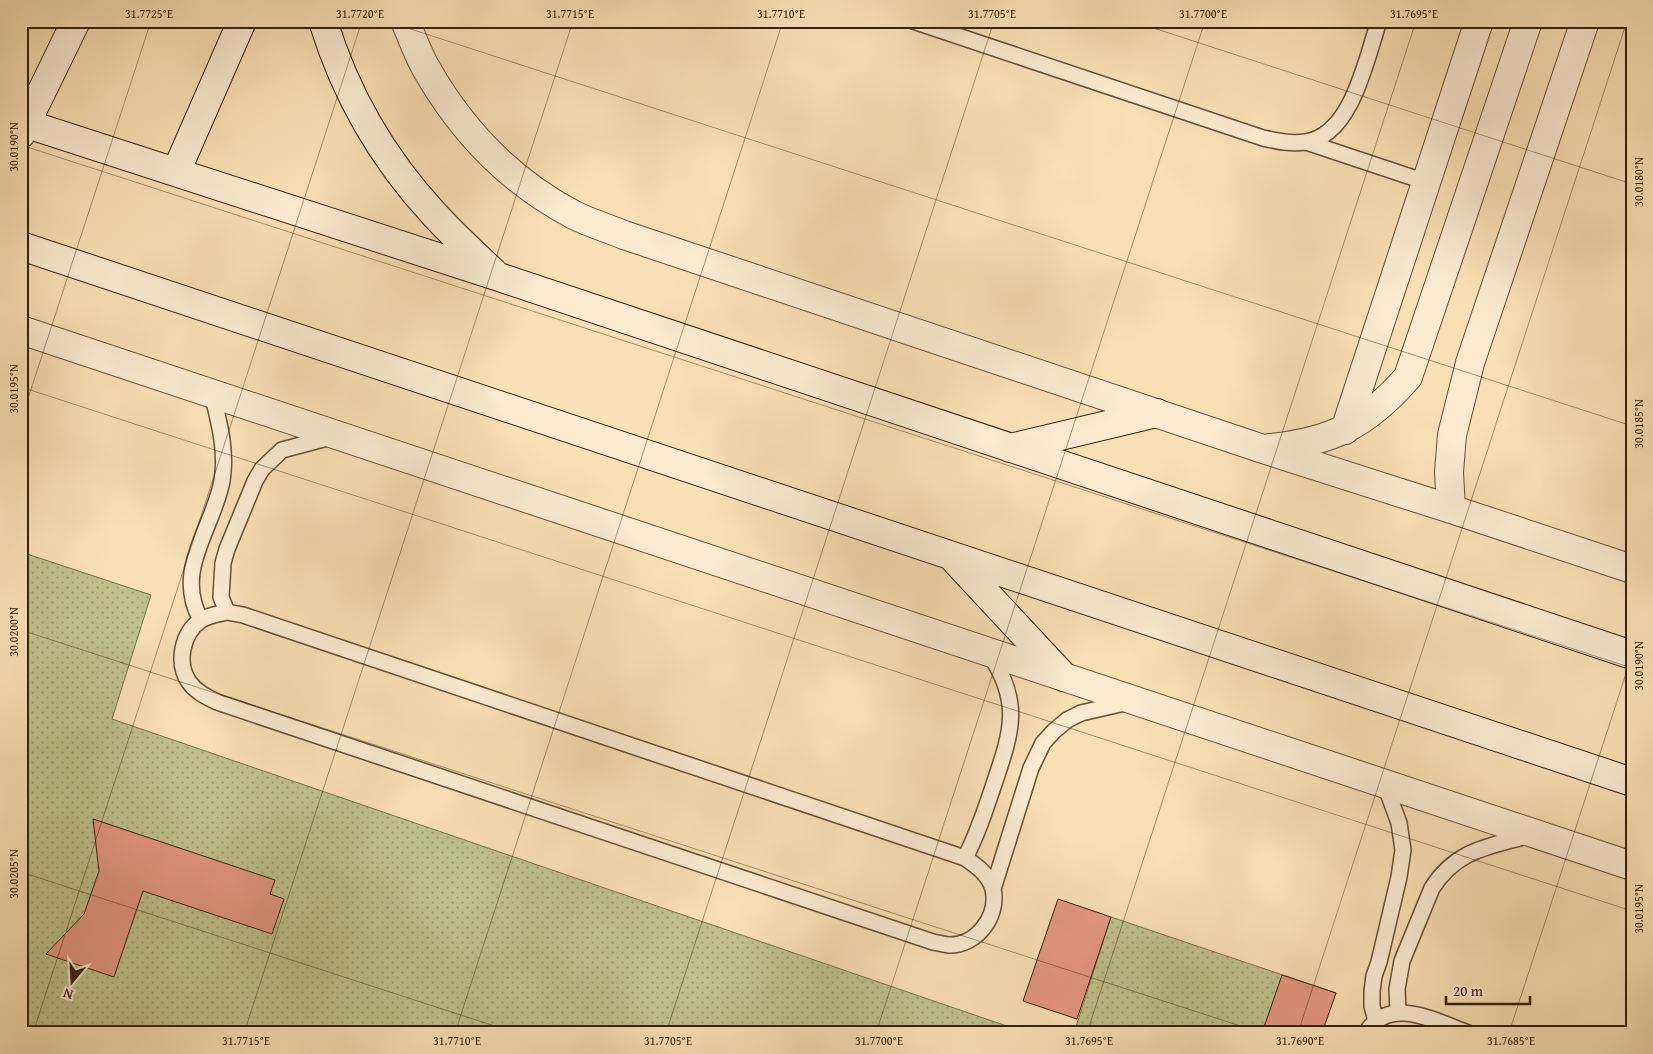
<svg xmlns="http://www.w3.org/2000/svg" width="1653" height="1054" font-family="'Gentium Book Plus',serif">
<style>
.park{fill:url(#park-dots);stroke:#7a714b}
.building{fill:#e49780;stroke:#352109}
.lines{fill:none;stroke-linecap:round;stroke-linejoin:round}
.service-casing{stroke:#665034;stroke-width:18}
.minor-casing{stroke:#665034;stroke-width:30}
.secondary-casing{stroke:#352109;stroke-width:30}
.service{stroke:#fbead0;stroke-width:15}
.minor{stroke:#fbead0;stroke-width:28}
.secondary{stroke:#fbead0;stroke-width:28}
.ticks{fill:none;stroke:#352109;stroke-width:1;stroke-opacity:0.45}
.neatline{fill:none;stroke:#352109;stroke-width:2}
.ticks-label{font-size:12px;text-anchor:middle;fill:#352109}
</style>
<defs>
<pattern id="park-dots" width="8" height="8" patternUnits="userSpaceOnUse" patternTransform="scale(1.25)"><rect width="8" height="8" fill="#bfc18d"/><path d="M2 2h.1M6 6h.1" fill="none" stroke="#9c9c71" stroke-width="1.8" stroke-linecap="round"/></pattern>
</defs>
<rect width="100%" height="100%" fill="#f9dfb6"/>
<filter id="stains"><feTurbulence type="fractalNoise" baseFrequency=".004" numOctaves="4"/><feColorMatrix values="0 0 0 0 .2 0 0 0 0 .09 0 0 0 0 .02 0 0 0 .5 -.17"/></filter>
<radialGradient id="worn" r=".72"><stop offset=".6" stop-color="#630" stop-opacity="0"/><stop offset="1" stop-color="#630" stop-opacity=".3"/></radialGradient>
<path class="park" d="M21,552L151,595L112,719L1027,1033H21Z
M1111,917L1336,993L1320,1033H1074Z"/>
<path class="building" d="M93,819L275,880L270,894L284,899L272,934L143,891L114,977L46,954L84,914L99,871Z
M1058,899L1111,917L1077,1019L1023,1001Z
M1282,975L1336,993L1322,1033H1262Z"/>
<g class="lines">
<g class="service-casing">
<path id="service" d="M913,21L1263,138C1277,141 1290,144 1305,142C1352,136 1366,59 1379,21
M1306,142L1426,182
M227,612L243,615L965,858C977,866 989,875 993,889C999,916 977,946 948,945C943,944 938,943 933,942L217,702C207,697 196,692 189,682C176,663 182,633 201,620C209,615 218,614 227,612Z
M227,612L221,597L223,563L227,549L255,481L262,469L282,450L331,437
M201,620C173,571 213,529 222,481C227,451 219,422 212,393
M965,858C977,835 985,811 993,787C1011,733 1023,704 989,653
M993,889L1031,768L1043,743L1054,731L1067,720L1081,713L1129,702
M1398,1012L1397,989L1402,961L1432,888C1457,849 1489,847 1530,835
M1376,1021L1372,1006V991L1374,976L1379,962L1399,877L1403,850L1399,823L1385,785
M1366,1033C1389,994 1437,1022 1468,1033"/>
</g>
<g class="minor-casing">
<path id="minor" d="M405,21C412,37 418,55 427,70C462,131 511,182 574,215C590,223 607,228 624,235L1263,449L1451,509L1632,569
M21,330L1632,866
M1345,430L1479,21
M1270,448C1332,442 1367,424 1408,377L1528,21
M1451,509L1449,472L1452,435L1470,363L1585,21"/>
</g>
<g class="secondary-casing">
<path id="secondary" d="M323,21C345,93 383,159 434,214C453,235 474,254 494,273
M21,122L499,277L1632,655
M21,134L76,21
M176,172L242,21
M21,246L1632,782
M1010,448L1157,413
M954,559L1064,677"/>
</g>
<use href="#service" class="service"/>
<use href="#minor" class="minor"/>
<use href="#secondary" class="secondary"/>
</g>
<path class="ticks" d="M386,21L1632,426M1132,21L1632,184M21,145L1632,668M21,387L1632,911M21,420L151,21M21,630L1262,1033M21,872L516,1033M33,1033L362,21M244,1033L573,21M455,1033L783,21M666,1033L994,21M876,1033L1205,21M1087,1033L1416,21M1298,1033L1627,21M1509,1033L1632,655"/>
<rect width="1653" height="1054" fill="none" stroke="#f9dfb6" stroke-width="55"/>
<g transform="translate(72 982) rotate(198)" stroke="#fbead0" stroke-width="4" paint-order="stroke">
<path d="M0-4L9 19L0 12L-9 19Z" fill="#352109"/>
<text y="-8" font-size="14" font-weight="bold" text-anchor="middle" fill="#352109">N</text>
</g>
<path d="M1446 996v8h84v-8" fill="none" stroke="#352109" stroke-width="2.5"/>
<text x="1453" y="996" font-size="15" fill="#352109" stroke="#fbead0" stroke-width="4" paint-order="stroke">20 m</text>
<rect x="28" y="28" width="1598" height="998" class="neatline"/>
<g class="ticks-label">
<text x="149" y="18">31.7725°E</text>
<text x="360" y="18">31.7720°E</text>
<text x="570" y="18">31.7715°E</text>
<text x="781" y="18">31.7710°E</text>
<text x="992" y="18">31.7705°E</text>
<text x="1203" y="18">31.7700°E</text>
<text x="1414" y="18">31.7695°E</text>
<text transform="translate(14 147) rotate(-90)" y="4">30.0190°N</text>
<text transform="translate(1639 182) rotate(-90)" y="4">30.0180°N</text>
<text transform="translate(14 389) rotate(-90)" y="4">30.0195°N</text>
<text transform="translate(1639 424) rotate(-90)" y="4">30.0185°N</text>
<text transform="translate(14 632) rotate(-90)" y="4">30.0200°N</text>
<text transform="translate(1639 666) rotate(-90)" y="4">30.0190°N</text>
<text transform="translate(14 874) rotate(-90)" y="4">30.0205°N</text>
<text transform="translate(1639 909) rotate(-90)" y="4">30.0195°N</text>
<text x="246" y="1045">31.7715°E</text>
<text x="457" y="1045">31.7710°E</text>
<text x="668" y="1045">31.7705°E</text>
<text x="879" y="1045">31.7700°E</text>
<text x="1089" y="1045">31.7695°E</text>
<text x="1300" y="1045">31.7690°E</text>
<text x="1511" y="1045">31.7685°E</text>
</g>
<rect width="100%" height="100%" filter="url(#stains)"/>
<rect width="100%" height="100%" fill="url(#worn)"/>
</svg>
